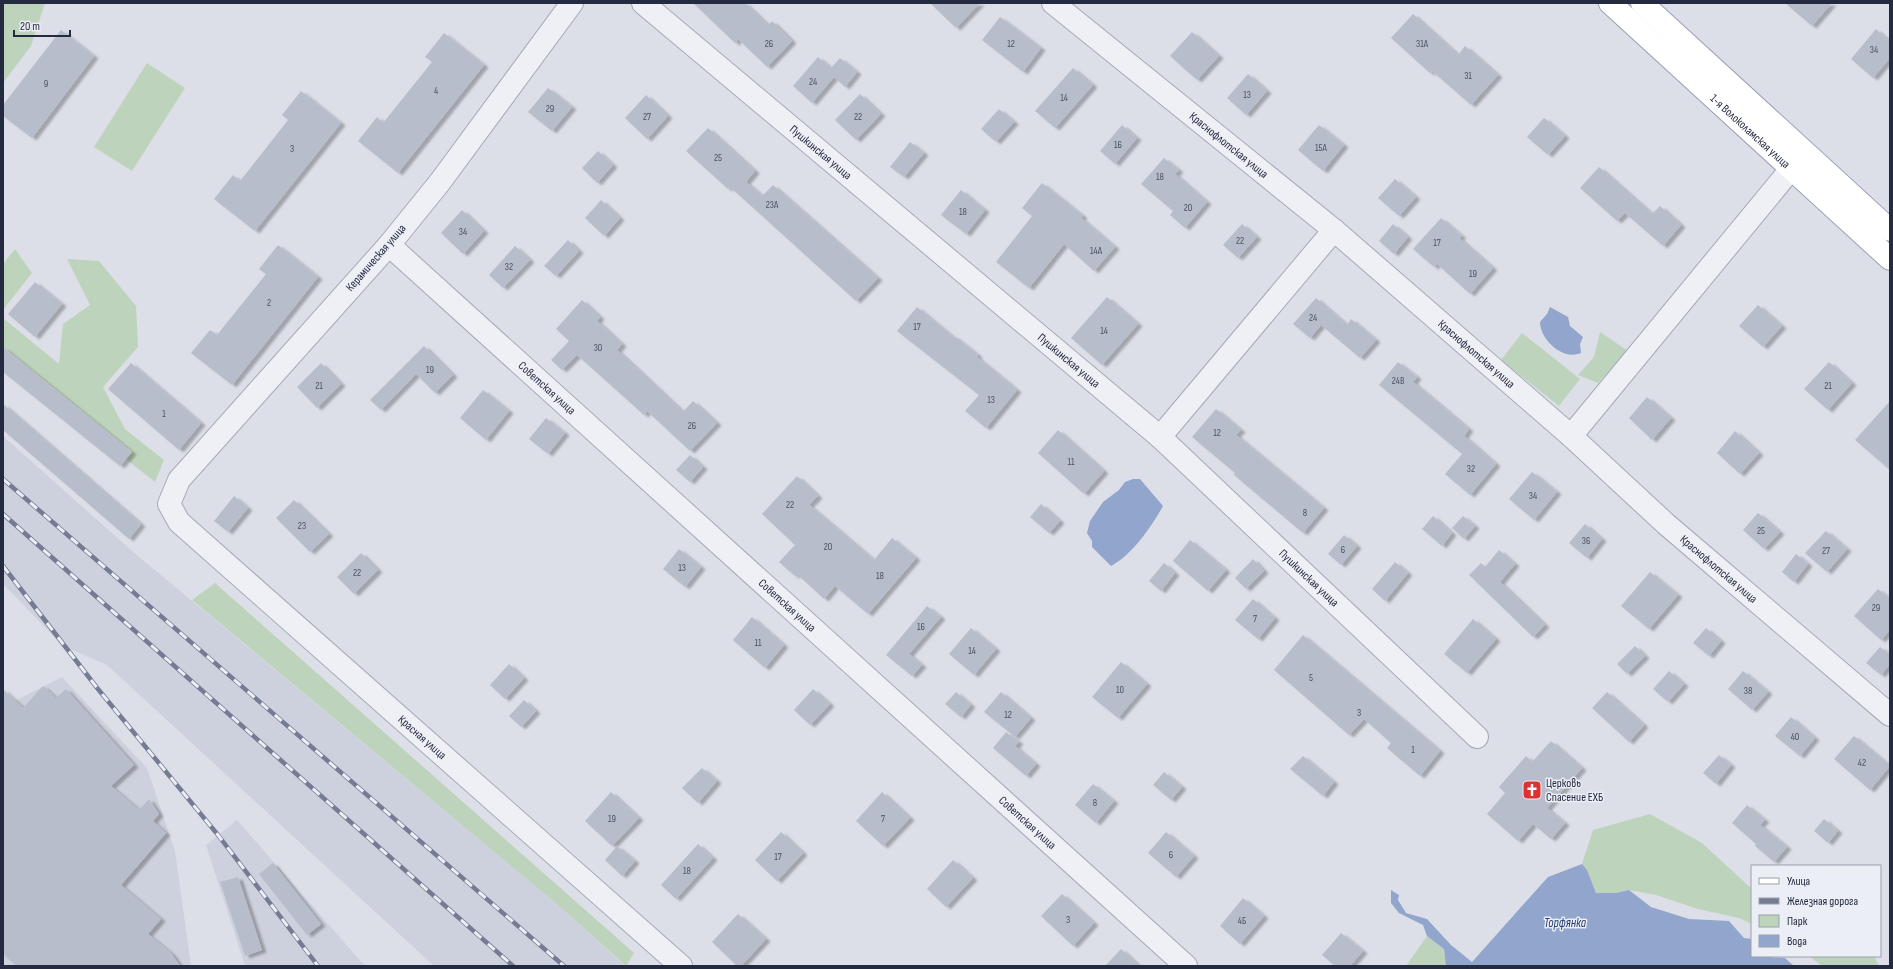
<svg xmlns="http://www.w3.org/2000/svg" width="1893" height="969" font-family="'Sofia Sans Condensed',sans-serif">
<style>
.built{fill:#cdd1dd}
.green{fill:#bed3bc}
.water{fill:#92a5cc}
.building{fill:#b8bdcb;filter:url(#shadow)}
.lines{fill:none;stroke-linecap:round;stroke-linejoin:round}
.minor-casing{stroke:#a5a9b6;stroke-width:24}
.primary-casing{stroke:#9aa0b5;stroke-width:24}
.minor{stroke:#eff0f6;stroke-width:22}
.primary{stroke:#fff;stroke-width:22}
.rail-casing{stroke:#747b93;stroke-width:4.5}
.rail{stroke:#ebeef5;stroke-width:3;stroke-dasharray:9;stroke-linecap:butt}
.labels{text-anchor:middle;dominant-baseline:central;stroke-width:3;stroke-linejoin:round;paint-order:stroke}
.number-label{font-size:10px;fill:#494f63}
.street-label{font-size:12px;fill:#242a40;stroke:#ebeef5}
.poi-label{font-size:12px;fill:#242a40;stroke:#ebeef5;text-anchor:start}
.water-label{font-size:13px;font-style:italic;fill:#2a4177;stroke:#ebeef5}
</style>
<defs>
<filter id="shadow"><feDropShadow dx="4.5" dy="2.5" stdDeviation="1" flood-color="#0004"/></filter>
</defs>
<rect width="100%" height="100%" fill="#dcdfe8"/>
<path class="built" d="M3,436L132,551L559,906L625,966H434L107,665L63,646L3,584Z
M62,677L147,768L175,851L191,966H3V707Z
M237,820L365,966H245L206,845Z"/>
<path class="green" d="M3,3H45L31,46L3,83Z
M147,63L185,88L132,171L94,147Z
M15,249L32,273L3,310V264Z
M67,259L99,261L136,306L138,347L103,387L125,429L164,460L155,482L126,459L131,451L3,347V318L59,364L63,324L90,305Z
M1600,332L1628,351L1598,383L1578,375L1594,357Z
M1522,333L1580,379L1559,406L1501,360Z
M215,583L634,953L626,966L559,906L192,600Z
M1650,814L1702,843L1752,889V924L1739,918L1698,909L1656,895L1629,890L1616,893H1596L1587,870L1582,864L1593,830Z
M1427,936L1444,949L1446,966H1406Z
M1809,956H1874L1879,966H1822Z"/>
<path class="water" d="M1550,307L1568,317L1570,326L1583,337L1580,344L1581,353C1562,361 1540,339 1540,322L1547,314Z
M1133,479H1140L1163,506C1152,526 1132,555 1111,566L1092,547V541L1087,533L1090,521L1103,502L1119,490L1125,482Z
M1582,864L1587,870L1596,893H1616L1629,890L1651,907L1689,919L1729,921L1744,938L1752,939V956L1785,958L1794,966H1446L1444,949L1427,936L1423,925L1399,913L1391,903V890L1399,895L1398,900L1406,913L1427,919L1451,945L1472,962L1548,877Z"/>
<path class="building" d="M693,3H745L768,25L772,21L792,41L767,67L738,39L735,43Z
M930,3H980L956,28Z
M1785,3H1832L1812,26Z
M1413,14L1458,55L1465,46L1498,75L1471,105L1432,71L1430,73L1391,38Z
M1000,17L1041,48L1023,72L982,40Z
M1876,29L1890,42V58L1873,78L1851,59Z
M61,30L94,56L32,138L3,116V105Z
M1192,32L1219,56L1197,80L1170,56Z
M444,33L484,65L398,173L358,141L377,117L383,123L432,62L425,57Z
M818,57L831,68L840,58L857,72L845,87L834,77L812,103L793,86Z
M1073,68L1093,85L1055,128L1035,111Z
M1248,74L1267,91L1246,115L1227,98Z
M548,88L572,107L552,131L528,112Z
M301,91L341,123L255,231L214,199L233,175L240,181L288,120L282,115Z
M860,94L881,114L856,140L835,120Z
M646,95L668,116L647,139L625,118Z
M999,109L1014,122L996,142L981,129Z
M1544,118L1565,136L1548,155L1527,137Z
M1122,125L1137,138L1115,164L1100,151Z
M1319,125L1344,145L1323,171L1298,150Z
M708,128L755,171L746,182L762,196L773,185L878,278L856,301L730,187L728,189L686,151Z
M910,142L924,153L904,177L890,167Z
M598,151L613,165L597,183L582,168Z
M1164,158L1179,170L1175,174L1207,202L1185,228L1170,215L1173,211L1141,184Z
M1599,167L1652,214L1660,206L1681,225L1663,246L1625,213L1617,221L1580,188Z
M1395,179L1416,197L1399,216L1378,198Z
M1042,183L1083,216L1081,218L1115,247L1094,271L1064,244L1029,288L996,262L1032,216L1022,208Z
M961,190L985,210L966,234L941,215Z
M601,200L620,218L604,236L585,218Z
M462,210L484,231L463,254L441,233Z
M1441,218L1462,236L1459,238L1493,268L1470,294L1437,264L1434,267L1413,249Z
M1242,224L1257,237L1238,258L1223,245Z
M1393,224L1408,237L1394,254L1379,241Z
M568,240L579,251L556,276L544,266Z
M278,245L318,277L232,385L191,353L210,330L217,335L266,274L259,269Z
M515,246L530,260L503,288L489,275Z
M35,282L62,304L35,337L8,314Z
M1107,297L1138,324L1102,365L1071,338Z
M1316,298L1347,325L1351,319L1376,340L1360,358L1321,325L1310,338L1293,324Z
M582,300L600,317L597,321L622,344L617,350L683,412L693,401L717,423L690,451L647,411L644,415L577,355L562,370L551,360L569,341L556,329Z
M1758,305L1782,326L1763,347L1739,326Z
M917,307L953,337L954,336L978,355L977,357L1017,390L986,428L965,411L979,395L897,331Z
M424,346L453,375L435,393L416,374L381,410L370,400Z
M3,347L132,452L120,466L3,372Z
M1398,362L1417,377L1413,382L1469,429L1464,436L1496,464L1470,495L1445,474L1462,454L1379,385Z
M1829,362L1852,383L1828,410L1804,389Z
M131,363L201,423L179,450L108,389Z
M321,363L341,384L317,408L297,387Z
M483,390L509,411L486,440L460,418Z
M1647,397L1671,418L1652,440L1629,418Z
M1890,401V470L1855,440Z
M3,404L141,524L129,539L3,430Z
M1216,409L1241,430L1236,435L1324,508L1303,533L1234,475L1235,473L1192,437Z
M546,418L565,433L548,454L529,439Z
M1058,430L1104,471L1084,494L1038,453Z
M1735,431L1759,453L1740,474L1717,453Z
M690,455L703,467L690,482L676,470Z
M1532,472L1557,492L1534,520L1509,499Z
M797,476L818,496L809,505L874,560L892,538L916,558L868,614L835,586L824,599L797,574L795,576L779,562L795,545L762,514Z
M234,496L248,508L228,532L214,521Z
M294,500L329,534L310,552L276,518Z
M1041,504L1060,521L1049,533L1030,517Z
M1758,513L1780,532L1764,549L1743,530Z
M1433,516L1452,533L1442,546L1422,529Z
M1463,516L1475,526L1464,539L1452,528Z
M1585,524L1602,539L1587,558L1569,543Z
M1826,531L1847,549L1827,572L1805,553Z
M1344,535L1357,546L1341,565L1328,554Z
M1190,540L1226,570L1208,591L1173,561Z
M679,549L701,567L685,587L663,569Z
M1499,550L1515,564L1500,582L1545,625L1533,637L1469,575L1481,563L1485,567Z
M361,553L378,570L354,594L337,577Z
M1796,554L1808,564L1794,582L1782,572Z
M1253,559L1264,571L1246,589L1235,578Z
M1395,562L1408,573L1385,601L1372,589Z
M1164,563L1175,573L1161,591L1149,581Z
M1650,572L1678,595L1649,629L1621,606Z
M1878,589L1890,599V630L1881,640L1854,616Z
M1253,599L1275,618L1258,639L1235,620Z
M927,606L941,617L909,654L922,665L912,676L886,655Z
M752,617L784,645L765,668L733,640Z
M1473,619L1496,639L1467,673L1444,654Z
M971,628L996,649L974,675L949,654Z
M1706,628L1721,641L1709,656L1693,643Z
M1303,635L1440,751L1420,776L1387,748L1391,743L1364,719L1349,735L1274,670Z
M1635,646L1645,656L1627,674L1617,664Z
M1880,647L1890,655V664L1881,675L1866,663Z
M1121,662L1147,684L1118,718L1092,697Z
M509,664L524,678L505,699L490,685Z
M1669,671L1684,684L1668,702L1653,689Z
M1743,671L1768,692L1752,710L1728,689Z
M43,686L56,698L66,689L134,765L111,786L139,810L149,799L159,814L153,821L166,833L121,885L161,919L148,934L171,953L180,966H17L3,954V689L23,708Z
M813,689L830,704L810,725L794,710Z
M956,692L971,705L961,717L945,704Z
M1001,692L1031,718L1015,737L984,712Z
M1607,692L1644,725L1629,742L1592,708Z
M524,700L536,711L521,727L509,716Z
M1791,717L1815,738L1800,756L1775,736Z
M1006,732L1019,742L1015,746L1036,764L1026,776L993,748Z
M1854,736L1890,766L1870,790L1834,759Z
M1551,741L1582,768L1547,808L1565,823L1551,839L1533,824L1518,841L1487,814L1505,793L1499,787L1526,756L1532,762Z
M1719,755L1731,765L1716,784L1703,773Z
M1303,756L1334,782L1323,796L1290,769Z
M702,768L717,781L698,803L682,788Z
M1164,772L1182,787L1171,800L1153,785Z
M1093,784L1114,801L1096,823L1075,805Z
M611,792L639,818L612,846L585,821Z
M882,792L910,818L883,846L856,821Z
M1747,805L1765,820L1760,825L1787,847L1774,862L1755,846L1756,844L1732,823Z
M1824,819L1838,831L1828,843L1814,831Z
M781,832L803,853L777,881L755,860Z
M1166,832L1194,856L1176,877L1148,853Z
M698,844L713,858L676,899L661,885Z
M617,846L635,861L622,876L605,860Z
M953,860L973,878L946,907L927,889Z
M273,863L321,924L307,935L259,874Z
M238,877L262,950L245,956L220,882Z
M1062,894L1094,923L1073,946L1041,916Z
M1243,898L1264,916L1240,944L1220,926Z
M738,914L766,939L741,966H737L712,942Z
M1341,933L1363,951L1350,966H1335L1322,955Z
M1121,949L1139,966H1105Z"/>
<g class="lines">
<g class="minor-casing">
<g id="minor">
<path id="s1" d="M572,3L440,182L389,245L179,480L169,504L179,522L681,966"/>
<path id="s2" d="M643,3L1160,437L1477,737"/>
<path id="s3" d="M1053,3L1334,230L1571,436L1666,524L1890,715"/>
<path id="s4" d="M389,245L1186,966"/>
<path d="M1571,436L1791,169"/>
<path d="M1160,437L1334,230"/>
</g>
</g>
<g class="primary-casing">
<g id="primary">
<path id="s5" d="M1610,3L1890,259"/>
<path d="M1642,3L1890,230"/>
</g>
</g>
<use href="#minor" class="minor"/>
<use href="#primary" class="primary"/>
<g class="rail-casing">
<path id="rail" d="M3,479L564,966
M3,514L513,966
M3,566L98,689L218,835L318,966"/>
</g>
<use href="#rail" class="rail"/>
</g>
<defs>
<g id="church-square" transform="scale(1)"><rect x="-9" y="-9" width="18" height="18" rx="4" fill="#dc3231" stroke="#ebeef5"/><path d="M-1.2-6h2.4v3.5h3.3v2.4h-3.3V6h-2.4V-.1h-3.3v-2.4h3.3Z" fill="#fff"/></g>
</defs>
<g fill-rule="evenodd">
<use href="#church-square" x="1532" y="790"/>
</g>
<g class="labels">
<g class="number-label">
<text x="769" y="44">26</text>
<text x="1011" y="44">12</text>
<text x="1422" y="44">31А</text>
<text x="1874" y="50">34</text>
<text x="1468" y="76">31</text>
<text x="813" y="82">24</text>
<text x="46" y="84">9</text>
<text x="436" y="91">4</text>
<text x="1247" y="95">13</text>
<text x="1064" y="98">14</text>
<text x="550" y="109">29</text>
<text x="647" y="117">27</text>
<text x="858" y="117">22</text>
<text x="1118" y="145">16</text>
<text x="1321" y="148">15А</text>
<text x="292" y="149">3</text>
<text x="718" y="158">25</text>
<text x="1160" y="177">18</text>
<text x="772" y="205">23А</text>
<text x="1188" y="208">20</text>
<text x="963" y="212">18</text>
<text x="463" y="232">34</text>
<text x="1240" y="241">22</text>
<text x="1437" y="243">17</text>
<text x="1096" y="251">14А</text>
<text x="509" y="267">32</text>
<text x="1473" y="274">19</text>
<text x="269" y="303">2</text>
<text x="1313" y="318">24</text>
<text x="917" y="327">17</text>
<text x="1104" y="331">14</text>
<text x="598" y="348">30</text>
<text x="430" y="370">19</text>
<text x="1398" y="381">24В</text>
<text x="319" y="386">21</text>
<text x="1828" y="386">21</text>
<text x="991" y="400">13</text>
<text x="164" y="414">1</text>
<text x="692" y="426">26</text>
<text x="1217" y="433">12</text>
<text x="1071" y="462">11</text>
<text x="1471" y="469">32</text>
<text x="1533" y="496">34</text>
<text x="790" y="505">22</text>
<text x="1305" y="513">8</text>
<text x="302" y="526">23</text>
<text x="1761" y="531">25</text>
<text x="1586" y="541">36</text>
<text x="828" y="547">20</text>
<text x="1343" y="550">6</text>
<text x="1826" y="551">27</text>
<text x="682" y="568">13</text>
<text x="357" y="573">22</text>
<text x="880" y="576">18</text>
<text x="1876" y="608">29</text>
<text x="1255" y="619">7</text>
<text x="921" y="627">16</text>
<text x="758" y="643">11</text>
<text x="972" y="651">14</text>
<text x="1311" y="678">5</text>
<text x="1120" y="690">10</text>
<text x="1748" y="691">38</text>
<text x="1359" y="713">3</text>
<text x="1008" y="715">12</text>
<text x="1795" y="737">40</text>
<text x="1413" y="750">1</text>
<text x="1862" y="763">42</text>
<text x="1095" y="803">8</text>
<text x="612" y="819">19</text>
<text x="883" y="819">7</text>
<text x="1171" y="855">6</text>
<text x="778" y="857">17</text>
<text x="687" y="871">18</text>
<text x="1068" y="920">3</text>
<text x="1242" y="921">4Б</text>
</g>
<g class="street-label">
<text stroke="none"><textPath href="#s5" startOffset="190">1-я Волоколамская улица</textPath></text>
<text stroke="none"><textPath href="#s3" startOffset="226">Краснофлотская улица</textPath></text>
<text stroke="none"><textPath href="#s2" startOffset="232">Пушкинская улица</textPath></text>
<text transform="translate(376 258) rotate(-49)">Керамическая улица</text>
<text stroke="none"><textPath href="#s3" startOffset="550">Краснофлотская улица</textPath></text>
<text stroke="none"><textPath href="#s2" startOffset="556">Пушкинская улица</textPath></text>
<text stroke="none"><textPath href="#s4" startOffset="213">Советская улица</textPath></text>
<text stroke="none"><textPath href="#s3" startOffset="874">Краснофлотская улица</textPath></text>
<text stroke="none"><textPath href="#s2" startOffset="880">Пушкинская улица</textPath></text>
<text stroke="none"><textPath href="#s4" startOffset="537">Советская улица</textPath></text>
<text stroke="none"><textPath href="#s1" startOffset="990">Красная улица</textPath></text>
<text stroke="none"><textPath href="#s4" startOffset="861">Советская улица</textPath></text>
</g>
<g class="poi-label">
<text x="1546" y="783">Церковь<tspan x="1546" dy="14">Спасение ЕХБ</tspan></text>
</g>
<g class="water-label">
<text x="1565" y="923">Торфянка</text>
</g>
</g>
<rect width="1893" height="969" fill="none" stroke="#242a40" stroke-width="8"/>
<rect x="1751" y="865" width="130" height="92" fill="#ebeef5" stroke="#9ba0ad"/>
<rect x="1759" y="878" width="20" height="6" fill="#ffffff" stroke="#9ba0ad"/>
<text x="1787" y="885" font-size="12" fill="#242a40">Улица</text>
<rect x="1759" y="898" width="20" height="6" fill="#747b93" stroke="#9ba0ad"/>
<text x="1787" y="905" font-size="12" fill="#242a40">Железная дорога</text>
<rect x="1759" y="915" width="20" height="12" fill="#bed3bc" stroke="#9ba0ad"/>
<text x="1787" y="925" font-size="12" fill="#242a40">Парк</text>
<rect x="1759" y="935" width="20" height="12" fill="#92a5cc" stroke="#9ba0ad"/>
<text x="1787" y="945" font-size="12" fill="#242a40">Вода</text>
<path d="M14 30v6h56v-6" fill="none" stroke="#242a40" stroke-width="2"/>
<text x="20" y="30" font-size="12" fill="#242a40" stroke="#ebeef5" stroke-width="3" paint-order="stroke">20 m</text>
</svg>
